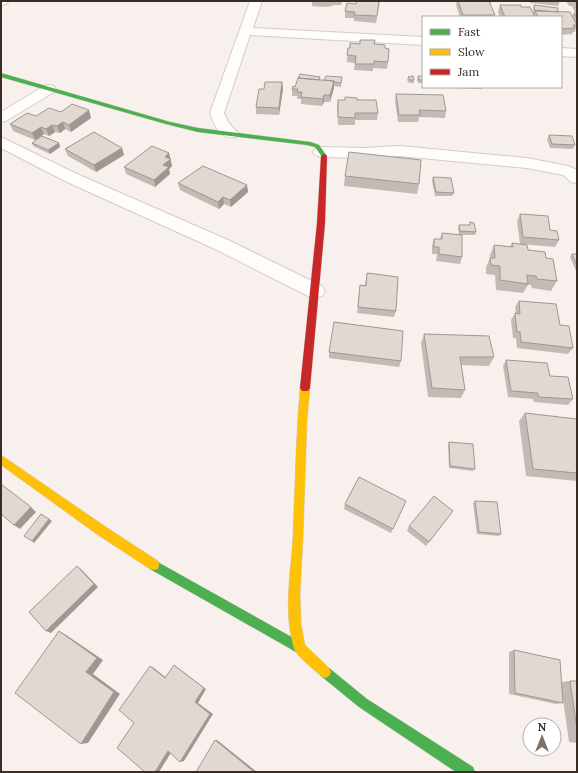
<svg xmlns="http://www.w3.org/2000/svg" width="578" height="773" font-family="Lora,serif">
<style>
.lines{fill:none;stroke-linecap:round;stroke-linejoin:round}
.street-casing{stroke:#d6cbc6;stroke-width:2}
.fast-casing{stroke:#d6cbc6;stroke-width:1}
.slow-casing{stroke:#d6cbc6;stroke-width:1}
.jam-casing{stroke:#d6cbc6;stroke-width:1}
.street{fill:#fefdfc;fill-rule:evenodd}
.fast{fill:#4caf50;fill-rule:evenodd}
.slow{fill:#ffc107;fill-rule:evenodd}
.jam{fill:#c62828;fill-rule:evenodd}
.wall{fill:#c2bab4}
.shaded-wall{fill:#9e9792}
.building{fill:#e1d8d1;stroke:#9e9792}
</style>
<rect width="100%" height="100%" fill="#f8f0ec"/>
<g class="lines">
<g class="street-casing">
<path id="street" d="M1,1H9L7,3L1,6Z
M250,1H262L253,28L423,37V45L250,35L224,113L228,122L239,134L236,137C221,141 214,125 210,113Z
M561,48L577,49V57L561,56Z
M49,85L54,86L56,89L54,92L6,121L1,122V112L44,86Z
M1,137L77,174L228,240L322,286L325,291L322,296L315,298L308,296L215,249L65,181L1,148Z
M400,146L527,158L568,166L577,170V183L571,182L563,175L527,168L400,156L365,158L321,157L315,155L313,152L315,149L321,147L365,148Z"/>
</g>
<g class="fast-casing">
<path id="fast" d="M1,73L170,122L198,128L310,142L319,145L327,156L322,157L315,147L307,145L198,132L166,124L1,77Z
M154,560L304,644L306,648L304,652L300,654L296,652L150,569L149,565L150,561Z
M325,666L329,668L367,699L473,767L475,772H456L359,707L321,676L319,672L321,668Z"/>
</g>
<g class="slow-casing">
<path id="slow" d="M305,384L308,385L310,388L307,420L303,537L300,594L301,624L305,645L329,668L331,672L329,676L325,678L321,676C314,669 297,657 294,648C283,612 291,573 293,536C295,487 296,437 300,388L302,385Z
M1,455L106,527L158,561L159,565L158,569L154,570L150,569L98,535L1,465Z"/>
</g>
<g class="jam-casing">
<path id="jam" d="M324,154L327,156L325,223L310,388L308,391H302L300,388L317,223L321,156Z"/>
</g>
<use href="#street" class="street"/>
<use href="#fast" class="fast"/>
<use href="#slow" class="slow"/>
<use href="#jam" class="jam"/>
</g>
<path class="wall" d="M308,1H342L341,5H333V6L325,7L312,6V2H308Z
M380,1L376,23L354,21V18H345V11L356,4Z
M457,1H458L495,15V17H460L456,5Z
M529,1H560L558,6L530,3Z
M566,1H577V12H575L572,6H569Z
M500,5L521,7L533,13L534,5L558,12L572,16L574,13H577V31L576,29L577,27H576L575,32H573L572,34L561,35V17H500L498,12Z
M374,44L385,48L388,62L387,69L373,68V71L354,70L355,63L347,62L348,48Z
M418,76L423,77V83H418L417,80Z
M342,77L341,87L334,86L330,102H324L322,106L301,104V99H297V96H292V89L295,87L320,80H324Z
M408,77L414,80V83H409L407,80Z
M282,82L283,89L279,115L256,114V107L264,89Z
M445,87H482V89L446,88Z
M396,94L446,111L445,118L419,117L418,122H398L395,101Z
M338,100H357L378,113L377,120H355V125H338L337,107Z
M61,112L91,118L71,132L65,129L60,133L55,132L49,136L44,134L35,140L13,131L10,124L36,116Z
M549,135L575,145L573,149L550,148L547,139Z
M32,143H59L60,147L50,154L33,146Z
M122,148L124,155L96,172L68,156L65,149Z
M169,153L172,166L169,169L170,174L155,187L126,174L124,167Z
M345,176L419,184L417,194L344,186Z
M433,177L454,193L452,196H435L432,181Z
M178,183L247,185L248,192L231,207L224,204L219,209L180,190Z
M520,214L550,230L559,240L555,247L520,244L517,221Z
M470,222L476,232L475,235H459L458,229L459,225H469Z
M442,233L462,257L460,264L436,261L437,254H432V246L434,239H440Z
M512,243L546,258L557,281L551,291L532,288L531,285H528L523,293L496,290L495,275L486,274V267L490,258V255L494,245L510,247Z
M572,254H577V271H576L570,257Z
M367,273L396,311L394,317L357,313L360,285H365Z
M519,301L560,325L573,348L568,354L517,348L516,338H513L511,320L515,313H516L515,307Z
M424,334L494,357L489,366L461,365L465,390L461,398L428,397L421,343Z
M329,352L401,361L399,367L329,358Z
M506,360L550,376L573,399L568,405L534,402L533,399L508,397L503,366Z
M525,413L577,419V481L526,476L519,421Z
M449,442L475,469L473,471L449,468L448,445Z
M406,501L391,533L344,509L345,504Z
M475,501L501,534L499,536L477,534L473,503Z
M453,511L426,546L407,531L409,526Z
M514,650L561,682L570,681H577V743L569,742L562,692L563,703L556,704L509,694V652Z"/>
<path class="shaded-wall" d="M334,81V88L330,102V95Z
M282,82L283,89L279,115V108Z
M324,95V102L322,106L323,99Z
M89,110L91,118L71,132L69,125Z
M63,122L65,129L60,133L57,126Z
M52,125L55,132L49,136L46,129Z
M41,127L44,134L35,140L32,133Z
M59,143L60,147L50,154L48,150Z
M122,148L124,155L96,172L94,165Z
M169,153L172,166L169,169L170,174L155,187L154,180L163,165L165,157Z
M247,185L248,192L231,207L230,200Z
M223,197L224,204L219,209L218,202Z
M31,507L36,512L20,529L14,525Z
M49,519L52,521L34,543L32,541Z
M77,566L81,569L98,587L51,633L46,631Z
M59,631L66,635L103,660L93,674L120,694L88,743L81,744L86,672Z
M174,665L206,689L198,703L213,714L184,761L180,762L195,702Z
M150,666L154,668L169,680L165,678Z
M215,740H217L257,772H254Z
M168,751H172L159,772H155Z"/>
<path class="building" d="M357,1H379L377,16L354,15L355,12L345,11L347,3L356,4Z
M458,1H489L495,15H463Z
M500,5H521V7H530L535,17H505Z
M534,5L558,8V12L545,11L534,10Z
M535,11L570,12L577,25H573L575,28L561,29V17H538Z
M574,13H577V18Z
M360,40H375L374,44L385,45V48L389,49L388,62L374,61V64H355L356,56L347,55L348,48H350V43L360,44Z
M300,74L320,77L319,80L298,78Z
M326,76L342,77L341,83L334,82V81L324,80Z
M413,76L414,80H410L408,77Z
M418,76H423V80H419Z
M298,78L334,81L330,95H324L323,99L301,97L302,92H297L298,89H292L293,86L295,87Z
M265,82H282L279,108L256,107L259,89H264Z
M396,94L443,95L446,111L419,110L420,115H399Z
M345,97L357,98V100H376L378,113H355V118L338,117V100H345Z
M72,104L89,110L69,125L63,122L57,126L52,125L46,129L41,127L32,133L10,124L27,113L36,116L49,108L61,112Z
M94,132L122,148L94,165L65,149Z
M549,135L572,136L575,145L552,144Z
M42,136L59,143L48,150L32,143Z
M152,146L169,153L165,157L171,159L163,165L169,167L154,180L124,167Z
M349,152L421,160L419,184L345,176Z
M203,166L247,185L230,200L223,197L218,202L178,183Z
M433,177L451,178L454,193L436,192Z
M520,214L548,216L550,230L557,231L559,240L523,237Z
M470,222L474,223L476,232L460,231L459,225H470Z
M442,233L462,235V257L439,254V247H434V239H442Z
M512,243L527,245L528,250L545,252L546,258L553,259L557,281L537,279L536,276L527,275L528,284L500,280V266L491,265L490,258H495L494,245L513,247Z
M572,254H577V265Z
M367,273L398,277L396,311L358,307L360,285L366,286Z
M519,301L556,304L560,325L569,326L573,348L521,342L520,332H517L515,313L520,314Z
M334,322L403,331L401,361L329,352Z
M424,334L489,336L494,357H460L465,390L432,388Z
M506,360L547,363L550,376L568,377L573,399L538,397V393L511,391Z
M525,413L577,419V473L533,469Z
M449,442L473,444L475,469L450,466Z
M359,477L406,501L393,529L345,504Z
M1,484L31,507L14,525L1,514Z
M434,496L453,511L429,542L409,526Z
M475,501L497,502L501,534L479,532Z
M41,514L49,519L32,541L24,536Z
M77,566L94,584L46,631L29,612Z
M59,631L97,658L86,672L114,692L81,744L15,693Z
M514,650L560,660L563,703L515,693Z
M174,665L204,688L195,702L210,714L180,762L168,751L155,772H145L117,748L134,723L119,710L150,666L165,678Z
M570,681H577V729Z
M215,740L254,772H196Z"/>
<rect width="578" height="773" fill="none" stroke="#3a2d25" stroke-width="4"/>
<rect x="422" y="16" width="140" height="72" fill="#ffffff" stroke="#b0aba8"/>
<rect x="430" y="29" width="20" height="6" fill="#4caf50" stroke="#b0aba8"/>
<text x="458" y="36" font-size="12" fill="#3a2d25">Fast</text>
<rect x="430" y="49" width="20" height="6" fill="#ffc107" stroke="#b0aba8"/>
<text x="458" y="56" font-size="12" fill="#3a2d25">Slow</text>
<rect x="430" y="69" width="20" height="6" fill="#c62828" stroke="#b0aba8"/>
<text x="458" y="76" font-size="12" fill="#3a2d25">Jam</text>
<g transform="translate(542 737)"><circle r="19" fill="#ffffff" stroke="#b0aba8"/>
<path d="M0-3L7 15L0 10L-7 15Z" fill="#7c716b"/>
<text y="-6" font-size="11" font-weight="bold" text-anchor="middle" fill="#3a2d25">N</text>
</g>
</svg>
